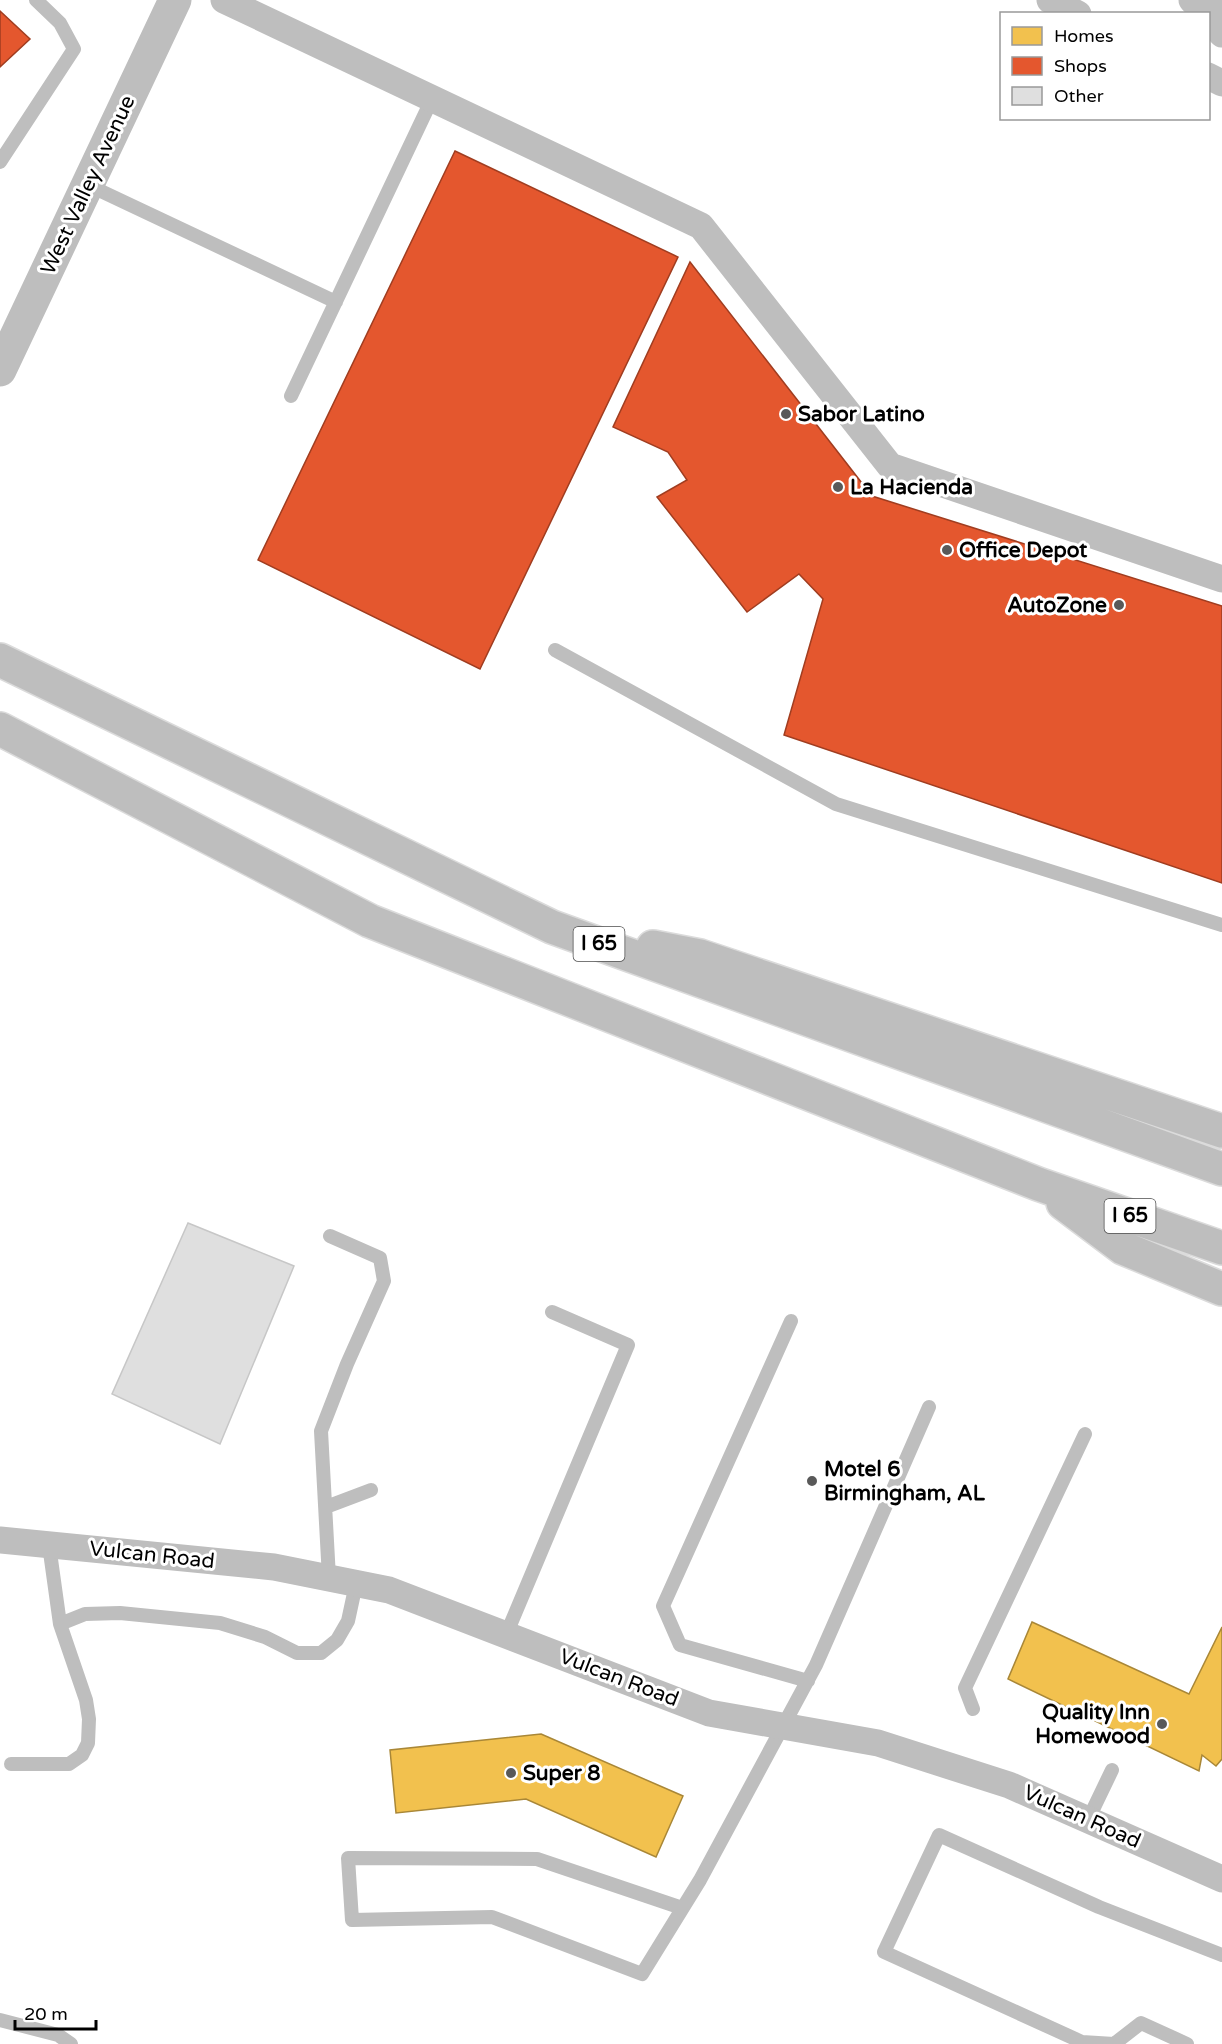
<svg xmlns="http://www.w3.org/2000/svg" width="1222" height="2044" font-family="'Varela Round',sans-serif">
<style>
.homes{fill:#f2c14e;stroke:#a98737;stroke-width:1.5}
.shops{fill:#e4572e;stroke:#a03d20;stroke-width:1.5}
.building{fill:#dfdfdf;stroke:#c7c7c7;stroke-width:1.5}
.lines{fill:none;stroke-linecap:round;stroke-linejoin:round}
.motorway-casing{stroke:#dbdbdb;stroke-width:36}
.service{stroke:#bebebe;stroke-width:14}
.minor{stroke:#bebebe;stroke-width:27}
.tertiary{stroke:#bebebe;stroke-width:33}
.motorway{stroke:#bebebe;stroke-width:33}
.poi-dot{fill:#595959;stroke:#fff;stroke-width:2}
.labels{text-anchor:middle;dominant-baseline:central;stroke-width:6;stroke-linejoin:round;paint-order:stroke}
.shield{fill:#fff;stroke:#4c4c4c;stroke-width:1.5}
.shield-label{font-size:20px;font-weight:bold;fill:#000}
.street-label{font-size:21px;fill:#000;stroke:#fff}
.poi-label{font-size:21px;font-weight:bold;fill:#000;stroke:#fff;text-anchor:start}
</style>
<rect width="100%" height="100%" fill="#fff"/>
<path class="homes" d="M1032,1622L1189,1694L1222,1627V1759L1216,1766L1202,1755L1199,1771L1008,1679Z
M541,1734L683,1796L656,1857L526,1799L396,1813L390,1750Z"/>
<path class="shops" d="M0,11L30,39L0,67Z
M455,151L678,257L480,669L258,560Z
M690,262L872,496L1222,606V883L784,735L823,599L799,574L747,612L657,497L687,480L668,452L613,427Z"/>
<path class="building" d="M188,1223L294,1266L220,1444L112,1394Z"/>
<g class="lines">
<g class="motorway-casing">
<path id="motorway" d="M0,660L552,927L1222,1169
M0,729L370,921L1038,1184L1222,1248
M653,947L700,956L1222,1131
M1063,1203L1123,1248L1222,1289"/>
</g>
<path class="service" d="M0,162L74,49L60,23L36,0
M88,185L336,302
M291,396L432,99
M555,650L836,804L1222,925
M791,1321L663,1606L680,1645L808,1681
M326,1507L371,1490
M329,1578L321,1431L347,1364L384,1281L380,1258L330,1236
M60,1624L85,1614L120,1613L220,1623L265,1637L297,1653H321L337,1640L348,1621L356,1584
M506,1635L628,1345L552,1312
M973,1709L965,1688L1085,1434
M11,1764H69L82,1755L88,1743L89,1719L86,1700L60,1624L49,1545
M1088,1820L1112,1770
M682,1908L537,1859L348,1858L352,1920L492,1917L642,1974L700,1880L816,1665L929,1407
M0,2020L58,2035L71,2044
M1187,2044L1141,2023L1114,2044L1082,2042L884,1952L939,1835L1099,1907L1222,1955"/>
<path class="minor" d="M224,0L701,226L890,466L1222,579
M1050,0L1078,14
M1192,0L1205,14
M1221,0L1222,1
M1208,18L1222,34
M1208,76L1222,83
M0,1540L274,1567L389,1590L709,1713L878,1743L1009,1785L1222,1879"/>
<path class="tertiary" d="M0,370L175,0"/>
<use href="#motorway" class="motorway"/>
</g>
<g class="poi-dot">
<circle cx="786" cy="414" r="6"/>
<circle cx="838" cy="487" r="6"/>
<circle cx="947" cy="550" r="6"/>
<circle cx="1119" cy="605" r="6"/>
<circle cx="812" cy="1481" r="6"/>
<circle cx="1162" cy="1724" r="6"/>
<circle cx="511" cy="1773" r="6"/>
</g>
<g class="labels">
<g class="shield">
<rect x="573.5" y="927" width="51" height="34" rx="4.5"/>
<rect x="1104.5" y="1199" width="51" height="34" rx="4.5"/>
</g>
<g class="shield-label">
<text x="599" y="944">I 65</text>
<text x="1130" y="1216">I 65</text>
</g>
<g class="street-label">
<text transform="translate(88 185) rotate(-65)">West Valley Avenue</text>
<text transform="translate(152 1555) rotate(6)">Vulcan Road</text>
<text transform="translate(619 1678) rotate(21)">Vulcan Road</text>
<text transform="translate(1082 1817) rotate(24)">Vulcan Road</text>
</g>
<g class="poi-label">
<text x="798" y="414">Sabor Latino</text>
<text x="850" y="487">La Hacienda</text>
<text x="959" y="550">Office Depot</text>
<text x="1107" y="605" text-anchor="end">AutoZone</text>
<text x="824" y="1469">Motel 6<tspan x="824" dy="24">Birmingham, AL</tspan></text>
<text x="1150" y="1712" text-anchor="end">Quality Inn<tspan x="1150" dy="24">Homewood</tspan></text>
<text x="523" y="1773">Super 8</text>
</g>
</g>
<rect x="1000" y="12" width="210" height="108" fill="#ffffff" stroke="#999999" stroke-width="1.5"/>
<rect x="1012" y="27" width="30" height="18" fill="#f2c14e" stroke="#999999" stroke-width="1.5"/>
<text x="1054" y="42" font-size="18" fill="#000000">Homes</text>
<rect x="1012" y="57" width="30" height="18" fill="#e4572e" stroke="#999999" stroke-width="1.5"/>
<text x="1054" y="72" font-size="18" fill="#000000">Shops</text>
<rect x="1012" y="87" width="30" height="18" fill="#dfdfdf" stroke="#999999" stroke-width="1.5"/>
<text x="1054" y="102" font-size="18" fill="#000000">Other</text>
<path d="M15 2020v9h81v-9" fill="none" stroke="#000000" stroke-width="3"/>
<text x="24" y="2020" font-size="18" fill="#000000" stroke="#ffffff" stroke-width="4.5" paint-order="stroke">20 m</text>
</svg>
